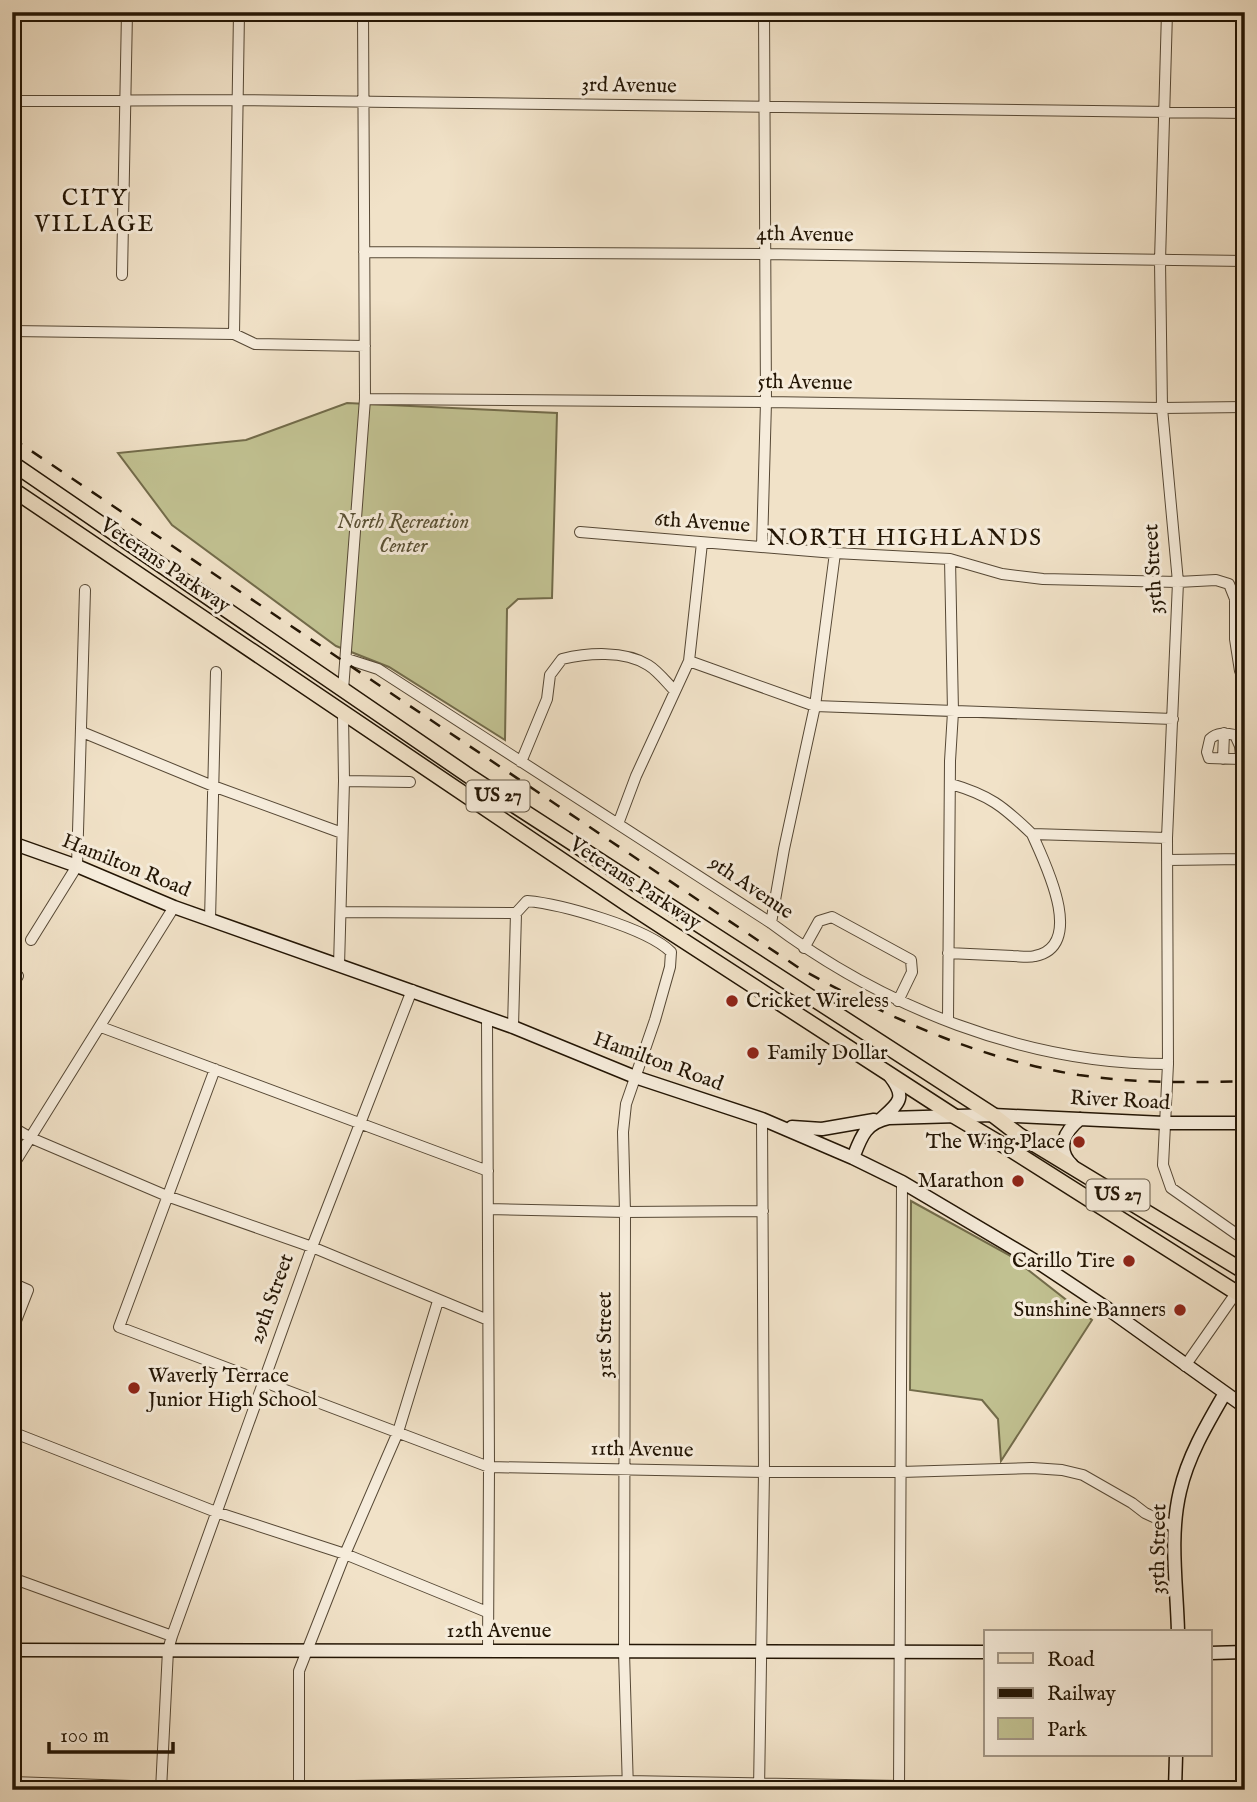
<svg xmlns="http://www.w3.org/2000/svg" width="1257" height="1802" font-family="'IM FELL English',serif">
<style>
.green{fill:#c1c191;stroke:#726b4a;stroke-width:2}
.lines{fill:none;stroke-linecap:round;stroke-linejoin:round}
.street-casing{stroke:#564835;stroke-width:12}
.secondary-casing{stroke:#231504;stroke-width:15}
.primary-casing{stroke:#231504;stroke-width:17}
.street{stroke:#f6ecdb;stroke-width:10}
.secondary{stroke:#f6ecdb;stroke-width:12}
.primary{stroke:#f1e2c8;stroke-width:14}
.rail{stroke:#231504;stroke-width:2.5;stroke-dasharray:12 12;stroke-linecap:butt}
.poi-dot{fill:#8f2418;stroke:#f6ecdb;stroke-width:2.5}
.labels{text-anchor:middle;dominant-baseline:central;stroke-width:6;stroke-linejoin:round;paint-order:stroke}
.shield{fill:#f6ecdb;stroke:#625644;stroke-width:2}
.shield-label{font-size:19px;font-weight:bold;fill:#231504}
.street-label{font-size:21px;fill:#231504;stroke:#f6ecdb}
.park-label{font-size:21px;font-style:italic;fill:#5a5135;stroke:#f6ecdb}
.poi-label{font-size:21px;fill:#231504;stroke:#f6ecdb;text-anchor:end}
.neighbourhood-label{font-size:23px;letter-spacing:2px;fill:#231504;stroke:#f6ecdb}
</style>
<rect width="100%" height="100%" fill="#f1e2c8"/>
<filter id="stains"><feTurbulence type="fractalNoise" baseFrequency=".00286" numOctaves="4"/><feColorMatrix values="0 0 0 0 .2 0 0 0 0 .09 0 0 0 0 .02 0 0 0 .5 -.17"/></filter>
<radialGradient id="worn" r=".72"><stop offset=".6" stop-color="#630" stop-opacity="0"/><stop offset="1" stop-color="#630" stop-opacity=".3"/></radialGradient>
<path class="green" d="M347,403L557,413L552,598L518,599L507,609L505,740L389,667L336,646L172,525L118,453L246,440Z
M911,1201L1009,1255L1092,1320L1001,1461L998,1419L982,1400L910,1390Z"/>
<g class="lines">
<g class="street-casing">
<path id="street" d="M1167,12L1160,261L1162,408L1178,582L1167,838L1168,1064L1163,1165L1171,1188L1245,1240
M12,101L239,100L1245,113
M364,252L764,254L1245,261
M122,275L127,12
M12,331L234,334L255,344L365,346
M234,334L239,12
M365,399L766,402L1162,408L1245,407
M580,532L835,553L950,559L1002,574L1043,579L1178,582L1216,580L1229,584L1235,599V639L1240,671L1245,673
M762,547L766,402L764,12
M347,659L378,669L771,923C883,1007 1025,1064 1168,1064
M689,661L815,706L1173,719
M343,690L365,399L363,12
M82,732L213,786L342,833
M1223,759L1224,733
M1241,759L1209,758L1207,752L1210,739C1217,732 1226,733 1235,735L1240,746L1241,756L1242,924L1245,927
M521,762L547,699L550,675L562,659C587,653 624,650 648,665C658,671 667,683 675,691
M344,781L410,782
M951,784C989,795 1003,806 1032,834L1167,838
M618,824L636,776L689,661L702,543
M1167,860L1244,859
M342,912L516,913L527,901C561,904 647,928 671,952L670,967L655,1020L626,1104L623,1132L625,1212L624,1652L628,1790
M210,920L216,672
M771,923L784,849L815,706L835,553
M31,940L77,866L85,590
M804,948L819,921L832,917L911,960L912,972L898,1001
M948,953C970,954 991,955 1013,956C1019,956 1028,958 1035,956C1087,946 1044,861 1032,834
M339,966L344,781L343,714
M12,986L18,976
M487,1019L489,1467L488,1650
M948,1020L950,761L953,712L950,559
M101,1027L488,1171
M513,1027L516,913
M215,1069L119,1327L489,1467L764,1472H901L1032,1468L1062,1470L1083,1475L1132,1503L1145,1513L1175,1527
M12,1127L31,1138L167,1196L312,1247L488,1320
M12,1167L174,907
M488,1209L625,1212L763,1211
M12,1283L28,1290L12,1331
M1185,1366L1236,1293
M12,1432L216,1512L345,1554L487,1612
M12,1578L172,1636
M12,1782L161,1787H299L627,1781L900,1786
M161,1790L168,1650L172,1636L312,1247L412,990
M299,1790V1671L345,1554L398,1432L438,1301
M759,1790L764,1472L762,1119
M899,1790L902,1182"/>
</g>
<g class="secondary-casing">
<path id="secondary" d="M12,843L77,866L174,907L513,1027L635,1077L762,1119L853,1158L902,1182L1042,1265L1108,1309L1245,1407
M881,1119C899,1103 907,1098 890,1076
M792,1127L822,1129L874,1120
M853,1158C861,1137 865,1123 889,1118L993,1115L1164,1123H1245
M1072,1165C1055,1149 1065,1131 1080,1119
M1178,1632C1177,1586 1169,1537 1180,1491C1188,1456 1207,1424 1225,1393
M12,1650L986,1652
M1210,1653L1245,1652
M1175,1790L1176,1755"/>
</g>
<g class="primary-casing">
<path id="primary" d="M12,463L472,778L993,1115L1019,1135L1245,1272
M12,489L627,904L954,1116L1013,1151L1245,1298"/>
</g>
<use href="#street" class="street"/>
<use href="#secondary" class="secondary"/>
<use href="#primary" class="primary"/>
<path class="rail" d="M12,438L799,968C887,1017 978,1059 1079,1075C1134,1083 1189,1083 1245,1081"/>
</g>
<g class="poi-dot">
<circle cx="732" cy="1001" r="7"/>
<circle cx="753" cy="1053" r="7"/>
<circle cx="1079" cy="1142" r="7"/>
<circle cx="1018" cy="1181" r="7"/>
<circle cx="1129" cy="1261" r="7"/>
<circle cx="1180" cy="1310" r="7"/>
<circle cx="134" cy="1388" r="7"/>
</g>
<g class="labels">
<g class="shield">
<rect x="466.5" y="780.5" width="63" height="31" rx="5"/>
<rect x="1086.5" y="1179.5" width="63" height="31" rx="5"/>
</g>
<g class="shield-label">
<text x="498" y="796">US 27</text>
<text x="1118" y="1195">US 27</text>
</g>
<g class="street-label">
<text transform="translate(629 86) rotate(1)">3rd Avenue</text>
<text transform="translate(805 235) rotate(1)">4th Avenue</text>
<text transform="translate(805 383) rotate(1)">5th Avenue</text>
<text transform="translate(702 523) rotate(4)">6th Avenue</text>
<text transform="translate(165 566) rotate(34)">Veterans Parkway</text>
<text transform="translate(1154 569) rotate(-93)">35th Street</text>
<text transform="translate(126 866) rotate(22)">Hamilton Road</text>
<text transform="translate(635 884) rotate(33)">Veterans Parkway</text>
<text transform="translate(751 888) rotate(34)">9th Avenue</text>
<text transform="translate(658 1062) rotate(20)">Hamilton Road</text>
<text transform="translate(1120 1101) rotate(3)">River Road</text>
<text transform="translate(272 1299) rotate(-70)">29th Street</text>
<text transform="translate(605 1335) rotate(-90)">31st Street</text>
<text transform="translate(642 1450) rotate(1)">11th Avenue</text>
<text transform="translate(1159 1549) rotate(-89)">35th Street</text>
<text x="499" y="1631">12th Avenue</text>
</g>
<g class="park-label">
<text x="403" y="522">North Recreation<tspan x="403" dy="24">Center</tspan></text>
</g>
<g class="poi-label">
<text x="746" y="1001" text-anchor="start">Cricket Wireless</text>
<text x="767" y="1053" text-anchor="start">Family Dollar</text>
<text x="1065" y="1142">The Wing Place</text>
<text x="1004" y="1181">Marathon</text>
<text x="1115" y="1261">Carillo Tire</text>
<text x="1166" y="1310">Sunshine Banners</text>
<text x="148" y="1376" text-anchor="start">Waverly Terrace<tspan x="148" dy="24">Junior High School</tspan></text>
</g>
<g class="neighbourhood-label">
<text x="95" y="198">CITY<tspan x="95" dy="26">VILLAGE</tspan></text>
<text x="905" y="538">NORTH HIGHLANDS</text>
</g>
</g>
<rect width="1257" height="1802" fill="none" stroke="#f1e2c8" stroke-width="42"/>
<rect x="14" y="14" width="1229" height="1774" fill="none" stroke="#231504" stroke-width="3.5"/>
<rect x="21" y="21" width="1215" height="1760" fill="none" stroke="#231504" stroke-width="2"/>
<rect x="984" y="1630" width="228" height="126" fill="#f6ecdb" stroke="#a29685" stroke-width="2"/>
<rect x="998" y="1653" width="35" height="10" fill="#f1e2c8" stroke="#a29685" stroke-width="2"/>
<text x="1047" y="1666" font-size="21" fill="#231504">Road</text>
<rect x="998" y="1688" width="35" height="10" fill="#231504" stroke="#a29685" stroke-width="2"/>
<text x="1047" y="1700" font-size="21" fill="#231504">Railway</text>
<rect x="998" y="1718" width="35" height="21" fill="#c1c191" stroke="#a29685" stroke-width="2"/>
<text x="1047" y="1736" font-size="21" fill="#231504">Park</text>
<path d="M49 1742v10h124v-10" fill="none" stroke="#231504" stroke-width="3.5"/>
<text x="60" y="1742" font-size="21" fill="#231504" stroke="#f6ecdb" stroke-width="5" paint-order="stroke">100 m</text>
<rect width="100%" height="100%" filter="url(#stains)"/>
<rect width="100%" height="100%" fill="url(#worn)"/>
</svg>
